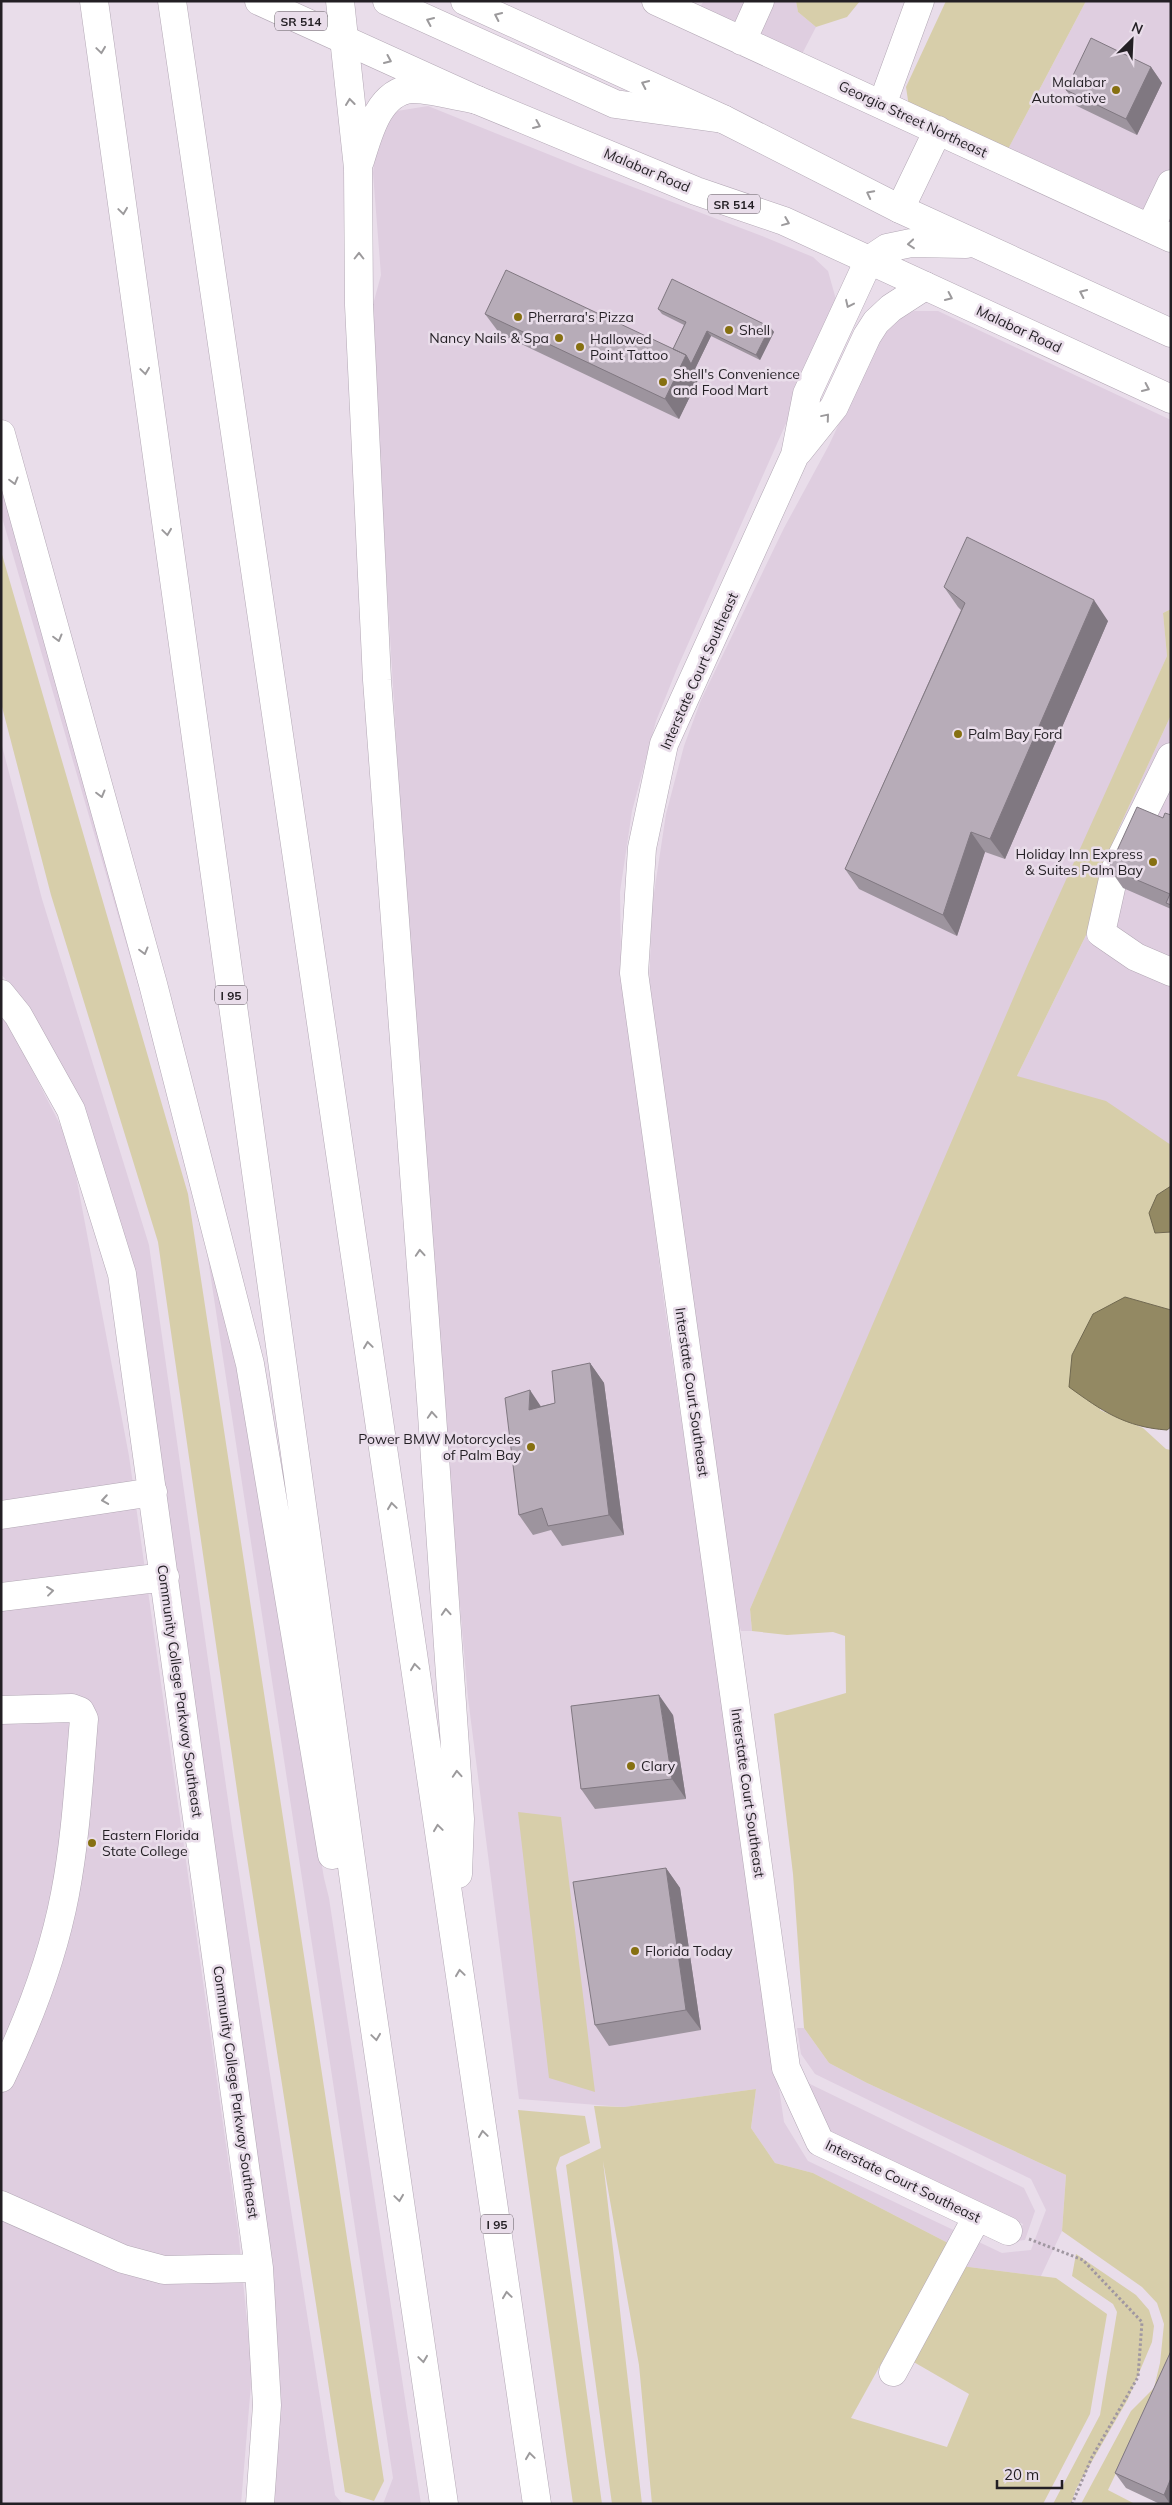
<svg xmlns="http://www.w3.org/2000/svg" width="1172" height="2505" font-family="Mulish,sans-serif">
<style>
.built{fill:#dfcee0}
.green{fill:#d7ceaa}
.water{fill:#938963;stroke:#716950}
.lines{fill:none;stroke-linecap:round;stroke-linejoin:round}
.minor-casing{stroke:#b3a8b5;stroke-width:29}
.major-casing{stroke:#b3a8b5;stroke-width:29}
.highway-casing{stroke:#b3a8b5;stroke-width:29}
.path{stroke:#a097a1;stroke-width:3;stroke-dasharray:2.5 2.5;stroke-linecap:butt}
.minor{stroke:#fff;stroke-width:28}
.major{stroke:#fff;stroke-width:28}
.highway{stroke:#fff;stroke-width:28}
.wall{fill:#9d949e}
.shaded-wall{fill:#807881}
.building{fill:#b7acb8;stroke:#807881}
.oneway{stroke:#9c9a9c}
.poi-dot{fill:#867011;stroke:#e9ddea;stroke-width:2}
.labels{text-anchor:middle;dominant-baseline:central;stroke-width:5;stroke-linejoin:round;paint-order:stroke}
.shield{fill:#e9ddea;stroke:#5e585f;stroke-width:1}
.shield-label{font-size:12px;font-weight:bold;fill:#231f24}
.poi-label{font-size:14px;fill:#231f24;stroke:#e9ddea;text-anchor:start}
.street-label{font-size:14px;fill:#231f24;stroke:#e9ddea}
</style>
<rect width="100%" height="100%" fill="#e9ddea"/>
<path class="built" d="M704,1H796L798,12L816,27L801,56L699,8Z
M1086,1H1171V228L1006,153Z
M428,106L580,167L762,236L813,257L828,271L837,303L828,329L676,671L656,721L632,811L620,892L621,959L664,1302L784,2122L808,2161L1002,2253L1031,2250L1046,2210L1031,2179L815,2074L801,2054L797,2028H804L829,2063L867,2083L1066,2175L1062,2231L1041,2276L961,2266L948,2243L813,2173L775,2163L751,2128L756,2089L624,2107L519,2099L468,1698L441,1387L410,975L371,312L381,275L373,173L376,149L384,126L397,111Z
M914,311H938L1171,420V609L1163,613L1167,656L750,1609L752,1631H741L733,1601L649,990L652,906L666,814L684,746L701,700L784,528L829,445L881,334L896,320Z
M1,478L168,1087L1,514Z
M1171,715V1145H1169L1017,1076L1090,927L1105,868L1118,830Z
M1,742L42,899L149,1245L233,1835L335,2495L341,2502L346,2504H271L134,1271L28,1007L1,974Z
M1,1009L70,1144L129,1456L238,2230L252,2372L241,2504H1Z
M203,1226L239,1368L324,1878L329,1898L421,2504H383L393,2478Z
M801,2073L810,2084L1024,2188L1035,2211L1025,2240L1016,2241L1023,2224L829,2132Z"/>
<path class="green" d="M796,1H860L847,17L816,27L798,12Z
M946,1H1086L1006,153L909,107L906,87Z
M1,551L188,1194L384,2481L374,2501L345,2492L243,1832L158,1242L51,895L1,703Z
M1171,609V715L1118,830L1105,868L1090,927L1017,1076L1106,1101L1171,1145V1186L1157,1195L1155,1233L1171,1232V1310L1125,1297L1100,1410L1143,1428L1166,1449L1171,1450V2354L1148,2406L1108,2490L1135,2504H1081L1131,2411L1154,2388L1160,2363L1164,2324L1157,2303L1142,2287L1062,2231L1066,2175L867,2083L829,2063L804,2028L793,1874L774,1714L846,1693L845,1636L833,1632L787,1635L752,1631L750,1609L1028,964L1167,656L1163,613Z
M518,1812L561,1817L595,2092L549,2078Z
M756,2089L751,2128L775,2163L813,2173L948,2243L851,2418L947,2447L969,2394L912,2361L961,2266L1056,2278L1107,2314L1090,2414L1043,2504H652L639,2365L603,2161L642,2504H612L566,2165L601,2148L594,2106L624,2107Z
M518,2110L585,2116L590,2143L560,2157L556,2168L602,2504H573Z
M1076,2254L1136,2295L1149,2310L1154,2326L1152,2342L1128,2399L1076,2489L1071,2504H1053L1100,2415L1117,2312L1113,2304L1072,2276Z"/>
<path class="water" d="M1171,1186V1232L1155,1233L1149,1213L1157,1195Z
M1125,1297L1171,1310V1427L1167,1430C1125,1427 1102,1411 1069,1387L1072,1355L1093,1314Z"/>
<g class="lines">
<g class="minor-casing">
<path id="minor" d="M656,1L1171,238
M742,41L760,1
M882,105L920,1
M900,209L938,130
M1150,228L1171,184
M869,260L807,394L795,455L664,744L642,848L634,973L786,2068L820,2142L1008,2231
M798,452L834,407L867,336L876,322L891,308L925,286
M1171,757L1115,870L1101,933L1136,957L1171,972
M1,994L18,1015L71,1110L122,1274L259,2268L267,2405L260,2504
M1,1515L153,1492
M1,1597L165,1577
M1,1710L72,1708L80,1711L84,1719C79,1777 76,1837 65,1894C53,1957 29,2020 1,2078
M1,2205L123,2259L164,2270L259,2268
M893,2372L977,2217"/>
</g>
<g class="major-casing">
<path id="major" d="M259,1L477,100L696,191L784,221L1171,399
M465,1L723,119L900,209L1171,333
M869,260L887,248L911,243L966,244"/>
</g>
<g class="highway-casing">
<path id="highway" d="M94,1L369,1989L444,2504
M172,1L537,2504
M340,1L358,168L359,305L377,680L431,1400L460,1819L458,1874
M387,1L615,104L723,119
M360,161C368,136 378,92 411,89C425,88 462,97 477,100
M1,434L153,984L250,1364L332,1855"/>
</g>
<path class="path" d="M1029,2239L1083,2260L1142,2322L1138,2377L1092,2457L1072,2504"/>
<use href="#minor" class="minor"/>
<use href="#major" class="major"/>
<use href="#highway" class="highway"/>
</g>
<path class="wall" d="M1151,67L1162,83L1137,135L1077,106L1066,90Z
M658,309L770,327L774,332L760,360L711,336L695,369L700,376L679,419L500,334L485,314L673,349L684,325L662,314Z
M944,587L1108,621L1005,859L985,852L957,936L859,889L845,869L961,610L958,607Z
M1171,815V909L1123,888L1109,868L1163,818Z
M590,1363L604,1383L624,1535L562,1546L551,1530L533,1535L519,1515L541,1406L555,1403Z
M673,1715L686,1799L595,1809L581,1789Z
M666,1868L680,1888L701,2030L609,2046L595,2025Z
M1171,2351V2504H1160L1126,2488L1115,2473Z"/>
<path class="shaded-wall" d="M1151,67L1162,83L1137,135L1126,119Z
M770,327L774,332L760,360L756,355Z
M707,331L711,336L695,369L700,376L679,419L665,399L686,355Z
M1094,600L1108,621L1005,859L990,839Z
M971,832L985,852L957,936L943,915Z
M590,1363L604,1383L624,1535L609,1515Z
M530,1390L544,1411L529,1410Z
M659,1695L673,1715L686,1799L672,1779Z
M666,1868L680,1888L701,2030L686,2010Z
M1171,2478V2504H1170L1164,2495Z"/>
<path class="building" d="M1091,38L1151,67L1126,119L1066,90Z
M506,270L686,355L665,399L485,314Z
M672,279L770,327L756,355L707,331L691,364L686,355L673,349L686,322L658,309Z
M967,537L1094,600L990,839L971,832L943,915L845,869L965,603L944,587Z
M1137,807L1163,818L1165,813L1171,815V905L1166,903L1170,894L1109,868Z
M590,1363L609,1515L548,1526L542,1508L519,1515L505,1398L530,1390L529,1410L555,1403L552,1371Z
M659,1695L672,1779L581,1789L571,1706Z
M666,1868L686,2010L595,2025L573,1882Z
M1171,2351V2478L1164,2495L1115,2473Z"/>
<defs><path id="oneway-chevron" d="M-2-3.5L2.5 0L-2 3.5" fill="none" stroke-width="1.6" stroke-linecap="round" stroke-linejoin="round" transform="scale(1.25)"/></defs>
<g class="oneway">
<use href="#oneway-chevron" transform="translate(498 16) rotate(-155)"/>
<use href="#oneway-chevron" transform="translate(430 21) rotate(-156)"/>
<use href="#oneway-chevron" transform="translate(101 50) rotate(82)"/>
<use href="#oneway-chevron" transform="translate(388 60) rotate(24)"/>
<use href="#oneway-chevron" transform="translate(645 84) rotate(-155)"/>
<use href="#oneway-chevron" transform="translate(350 102) rotate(-97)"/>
<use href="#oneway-chevron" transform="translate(537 125) rotate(23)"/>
<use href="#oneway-chevron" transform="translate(870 194) rotate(-153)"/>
<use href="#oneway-chevron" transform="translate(123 211) rotate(82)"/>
<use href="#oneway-chevron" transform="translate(786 222) rotate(22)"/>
<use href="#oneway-chevron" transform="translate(911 244) rotate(175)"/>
<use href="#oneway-chevron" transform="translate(359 256) rotate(-90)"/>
<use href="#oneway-chevron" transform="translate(1083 293) rotate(-155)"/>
<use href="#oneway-chevron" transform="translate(949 297) rotate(25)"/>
<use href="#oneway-chevron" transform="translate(849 304) rotate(115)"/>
<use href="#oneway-chevron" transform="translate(145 371) rotate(82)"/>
<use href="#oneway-chevron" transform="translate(1146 388) rotate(25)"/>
<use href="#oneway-chevron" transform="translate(826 417) rotate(-50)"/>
<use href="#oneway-chevron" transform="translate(14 481) rotate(75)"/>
<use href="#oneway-chevron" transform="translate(167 532) rotate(82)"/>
<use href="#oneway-chevron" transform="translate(58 638) rotate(75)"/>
<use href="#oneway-chevron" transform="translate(101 794) rotate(75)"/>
<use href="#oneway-chevron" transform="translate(144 951) rotate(75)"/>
<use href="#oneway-chevron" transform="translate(420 1253) rotate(-94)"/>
<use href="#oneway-chevron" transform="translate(368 1345) rotate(-98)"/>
<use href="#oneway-chevron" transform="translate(432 1415) rotate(-94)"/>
<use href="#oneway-chevron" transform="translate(105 1500) rotate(171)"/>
<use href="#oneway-chevron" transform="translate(392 1506) rotate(-98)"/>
<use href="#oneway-chevron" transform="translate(50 1591) rotate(-7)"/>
<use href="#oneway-chevron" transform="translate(446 1612) rotate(-94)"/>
<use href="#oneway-chevron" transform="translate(415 1667) rotate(-98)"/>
<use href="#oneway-chevron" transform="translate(457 1774) rotate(-94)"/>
<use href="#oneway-chevron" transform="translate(438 1828) rotate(-98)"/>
<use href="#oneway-chevron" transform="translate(460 1973) rotate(-98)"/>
<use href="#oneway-chevron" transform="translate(376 2037) rotate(82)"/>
<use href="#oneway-chevron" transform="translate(483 2134) rotate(-98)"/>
<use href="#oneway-chevron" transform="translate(399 2198) rotate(82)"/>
<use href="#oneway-chevron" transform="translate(507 2295) rotate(-98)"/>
<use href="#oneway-chevron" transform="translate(423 2359) rotate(82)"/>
<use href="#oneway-chevron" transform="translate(530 2456) rotate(-98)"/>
</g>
<g class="poi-dot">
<circle cx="1116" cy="90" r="5"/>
<circle cx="518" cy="317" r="5"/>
<circle cx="729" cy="330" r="5"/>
<circle cx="559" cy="338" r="5"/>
<circle cx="580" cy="347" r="5"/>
<circle cx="663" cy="382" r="5"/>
<circle cx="958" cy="734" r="5"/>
<circle cx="1153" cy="862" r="5"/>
<circle cx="531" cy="1447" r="5"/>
<circle cx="631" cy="1766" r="5"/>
<circle cx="92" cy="1843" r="5"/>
<circle cx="635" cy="1951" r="5"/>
</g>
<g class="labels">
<g class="shield">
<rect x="275" y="11.5" width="52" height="19" rx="4"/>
<rect x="708" y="194.5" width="52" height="19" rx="4"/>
<rect x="215" y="985.5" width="32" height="19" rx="4"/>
<rect x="481" y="2214.5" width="32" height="19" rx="4"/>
</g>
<g class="shield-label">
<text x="301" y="21">SR 514</text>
<text x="734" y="204">SR 514</text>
<text x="231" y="995">I 95</text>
<text x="497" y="2224">I 95</text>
</g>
<g class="poi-label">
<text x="1106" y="82" text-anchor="end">Malabar<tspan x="1106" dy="16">Automotive</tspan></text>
<text x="528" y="317">Pherrara's Pizza</text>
<text x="739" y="330">Shell</text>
<text x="549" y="338" text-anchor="end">Nancy Nails &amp; Spa</text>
<text x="590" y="339">Hallowed<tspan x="590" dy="16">Point Tattoo</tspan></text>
<text x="673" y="374">Shell's Convenience<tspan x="673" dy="16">and Food Mart</tspan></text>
<text x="968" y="734">Palm Bay Ford</text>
<text x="1143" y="854" text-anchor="end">Holiday Inn Express<tspan x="1143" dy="16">&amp; Suites Palm Bay</tspan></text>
<text x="521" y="1439" text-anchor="end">Power BMW Motorcycles<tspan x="521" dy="16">of Palm Bay</tspan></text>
<text x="641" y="1766">Clary</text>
<text x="102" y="1835">Eastern Florida<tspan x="102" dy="16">State College</tspan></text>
<text x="645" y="1951">Florida Today</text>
</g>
<g class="street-label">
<text transform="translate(913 119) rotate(25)">Georgia Street Northeast</text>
<text transform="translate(647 170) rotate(23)">Malabar Road</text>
<text transform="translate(1019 329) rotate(25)">Malabar Road</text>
<text transform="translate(699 671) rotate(-66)">Interstate Court Southeast</text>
<text transform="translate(692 1392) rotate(82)">Interstate Court Southeast</text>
<text transform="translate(180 1691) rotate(82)">Community College Parkway Southeast</text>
<text transform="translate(748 1793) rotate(82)">Interstate Court Southeast</text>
<text transform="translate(236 2092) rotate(82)">Community College Parkway Southeast</text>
<text transform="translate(903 2181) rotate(26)">Interstate Court Southeast</text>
</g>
</g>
<rect width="1172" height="2505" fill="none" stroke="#231f24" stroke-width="5"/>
<g transform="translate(1132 40) rotate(24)" stroke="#e9ddea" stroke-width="4" paint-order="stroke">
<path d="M0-4L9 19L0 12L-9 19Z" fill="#231f24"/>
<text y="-8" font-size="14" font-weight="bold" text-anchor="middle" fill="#231f24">N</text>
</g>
<path d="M997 2480v8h65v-8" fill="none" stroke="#231f24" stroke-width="2.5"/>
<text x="1004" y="2480" font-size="15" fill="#231f24" stroke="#e9ddea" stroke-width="4" paint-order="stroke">20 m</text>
</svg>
